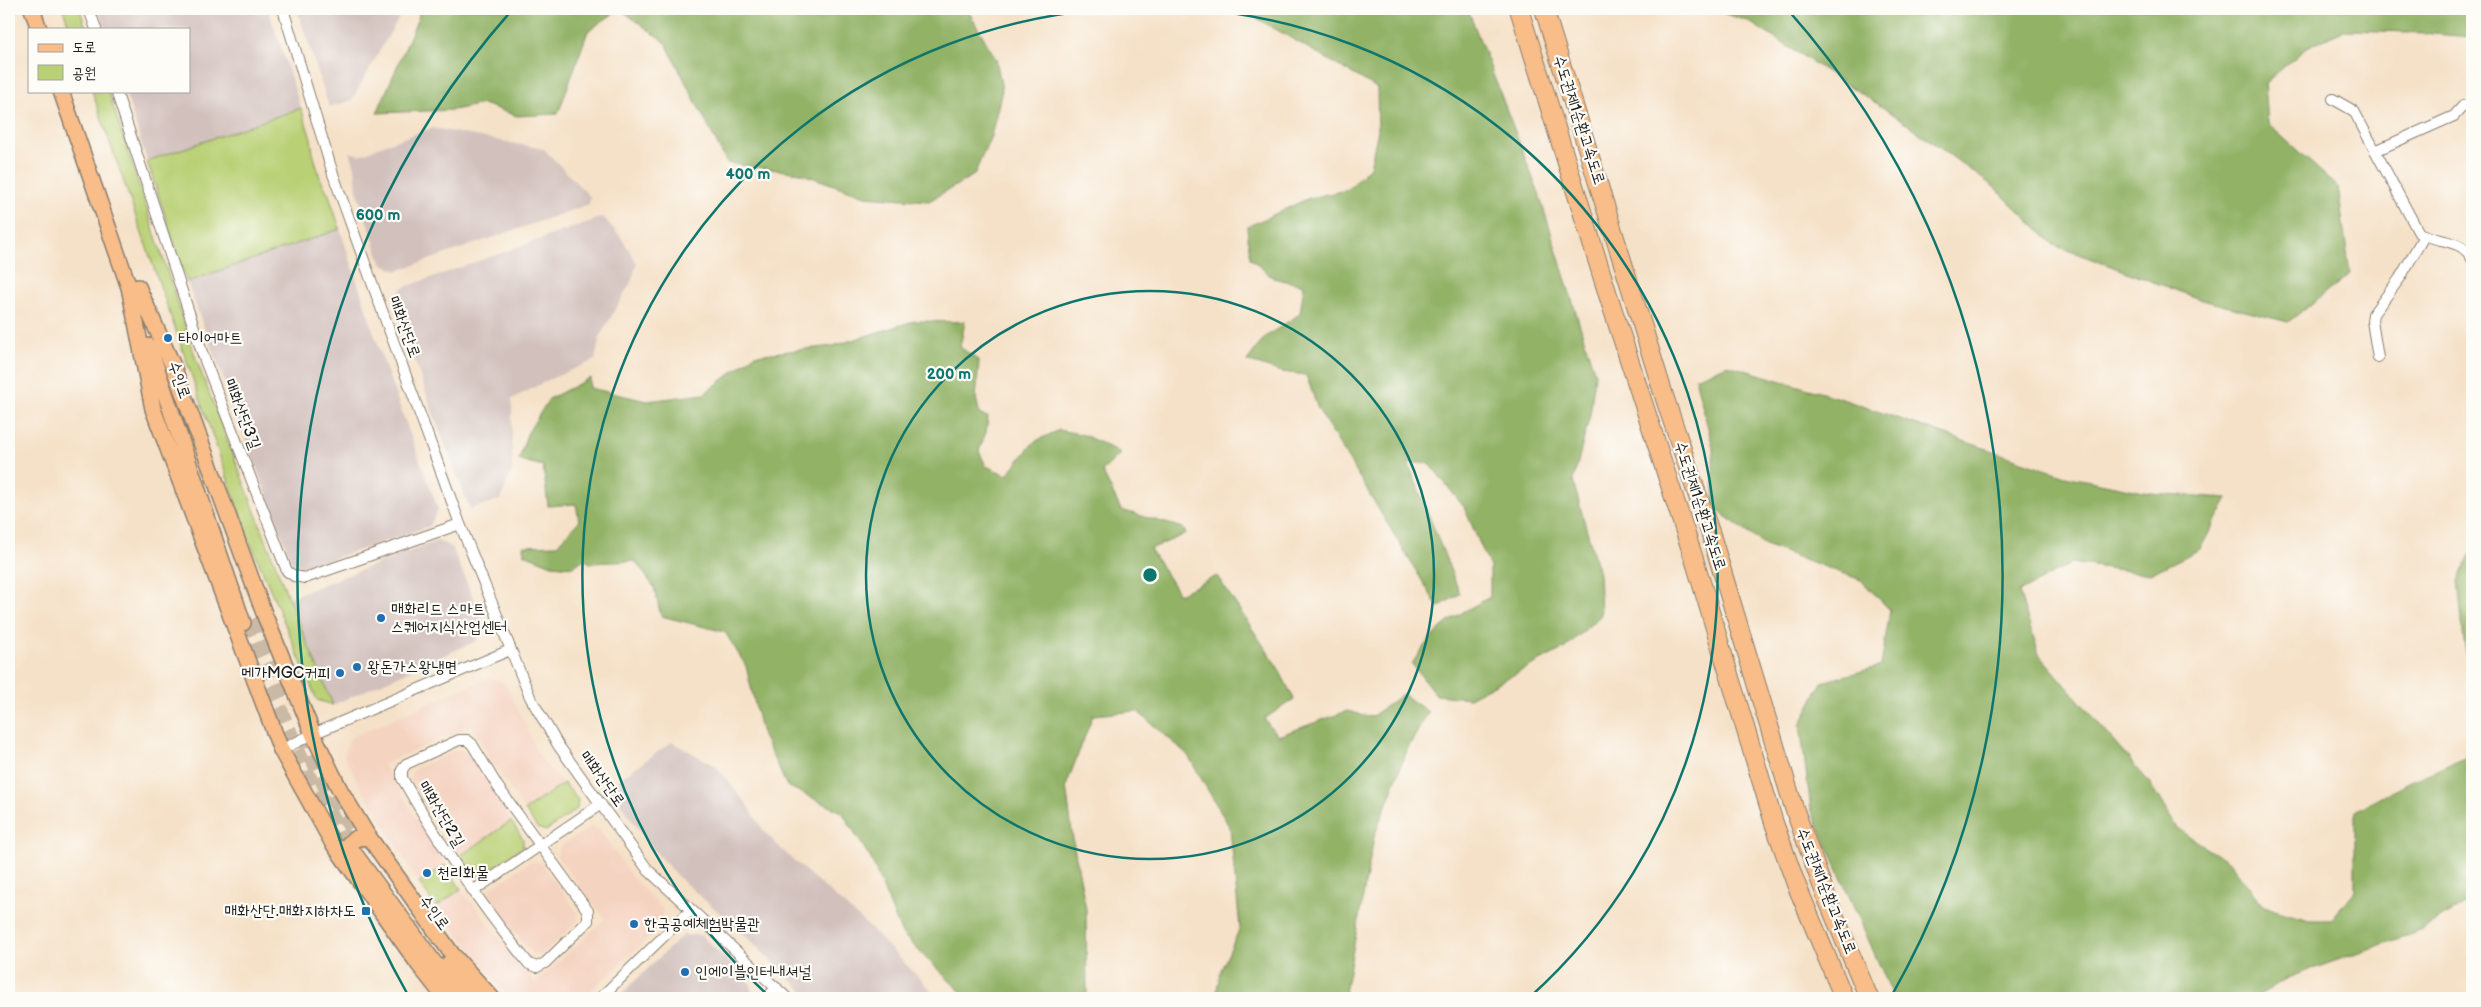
<svg xmlns="http://www.w3.org/2000/svg" width="2481" height="1007" font-family="'Balsamiq Sans','Poor Story',sans-serif">
<style>
.built{fill:#f5d3c1}
.industrial{fill:#d1c0bc}
.green{fill:#b9d075;stroke:#6a7648}
.forest{fill:#92b266;stroke:#576741}
.lines{fill:none;stroke-linecap:round;stroke-linejoin:round}
.primary-tunnel{stroke:#cabaa5;stroke-width:15;stroke-dasharray:15 8;stroke-linecap:butt}
.street-casing{stroke:#887e72;stroke-width:12}
.primary-casing{stroke:#887e72;stroke-width:18}
.highway-casing{stroke:#887e72;stroke-width:20}
.street{stroke:#fff;stroke-width:10}
.primary{stroke:#f8bd88;stroke-width:15}
.highway{stroke:#f8bd88;stroke-width:18}
.ring{fill:none;stroke:#0f766e;stroke-width:2.5}
.poi-dot{fill:#1f6fb2;stroke:#fdfcf7;stroke-width:2}
.labels{text-anchor:middle;dominant-baseline:central;stroke-width:4.5;stroke-linejoin:round;paint-order:stroke}
.street-label{font-size:16px;fill:#1c1c1c;stroke:#fdfcf7}
.poi-label{font-size:16px;fill:#1c1c1c;stroke:#fdfcf7;text-anchor:start}
.centre{fill:#0f766e;stroke:#fdfcf7;stroke-width:2.5}
.ring-label{font-size:15px;text-anchor:middle;font-weight:bold;fill:#0f766e;stroke:#fdfcf7;stroke-width:4.5;stroke-linejoin:round;paint-order:stroke}
</style>
<rect width="100%" height="100%" fill="#fdfcf7"/>
<filter id="ink" filterUnits="userSpaceOnUse"><feTurbulence type="fractalNoise" baseFrequency=".02" numOctaves="2"/><feDisplacementMap in="SourceGraphic" scale="10" xChannelSelector="R" yChannelSelector="G"/><feConvolveMatrix kernelMatrix="1 2 1 2 8 2 1 2 1" color-interpolation-filters="sRGB"/></filter>
<filter id="wash" filterUnits="userSpaceOnUse"><feTurbulence type="fractalNoise" baseFrequency=".0096" numOctaves="4" result="noise"/><feDisplacementMap in="SourceGraphic" scale="20" xChannelSelector="R" yChannelSelector="G"/><feGaussianBlur stdDeviation="1.12" result="paint"/><feColorMatrix in="noise" values="0 0 0 0 0 0 0 0 0 0 0 0 0 0 0 0 0 1.4 0 .05"/><feComposite in="paint" operator="in"/></filter>
<g filter="url(#wash)">
<rect width="100%" height="100%" fill="#f5e1c7"/>
<path class="built" d="M489,677L505,683L528,730L536,751L548,768L564,783L525,810L493,764L472,725L383,764L445,865L419,883L363,791L344,756L350,738Z
M459,749L467,753L511,821L460,856L410,778L414,769Z
M590,827L599,829L631,876L662,909V926L583,998H509L436,907L461,889L535,983L605,919L557,856L559,847Z
M531,861L541,863L578,913V921L542,954H532L489,897L490,889Z"/>
<path class="industrial" d="M98,9H268L301,108L147,161L125,91H189V29H105Z
M297,9H403V10L352,100L329,107Z
M432,128L544,149L590,197L589,204L397,271L381,263L357,191L355,167L350,152L359,155L366,153L378,147Z
M603,217L620,236L637,263L631,282L600,336L595,360L548,380L512,399V470L500,500L470,509L433,413L394,302L402,288Z
M340,229L386,369L438,509L430,526L306,568L292,562L187,282Z
M437,541L452,547L483,622L476,641L333,705L288,598Z
M672,742L716,766L746,803L764,831L782,850L868,926L939,998H810L737,928L677,876L653,849L608,787Z
M683,935H701L751,984L752,998H617Z"/>
<path class="green" d="M63,9H80L86,29H70Z
M92,91H108L196,359L288,597L333,705L317,700L248,537Z
M301,108L311,139L313,153L320,178L329,195L340,229L187,282L147,161Z
M564,783L578,800L577,809L546,831L537,828L525,810Z
M511,821L523,839V847L480,876L471,873L460,856Z
M445,865L461,889L436,907L419,883Z"/>
<path class="forest" d="M417,9H967L996,59L1002,90L991,136L974,175L929,201L865,196L800,173L727,163L665,42L620,9L588,31L558,114L517,116L483,104L453,110L377,113L419,16Z
M1241,9H1468L1539,194L1595,374L1590,415L1573,481L1599,574L1601,615L1565,648L1469,698L1436,695L1412,664C1435,627 1453,617 1490,597V567L1464,507L1429,463H1408L1460,594L1438,607L1318,409L1306,375L1282,372L1247,361L1265,337L1300,314L1304,285L1273,278L1250,258L1247,227L1309,198L1347,190L1370,167L1378,130L1377,88Z
M1709,9H2472V37L2409,32L2344,30L2305,49L2265,83L2268,124L2338,187L2350,274L2288,322L2202,300L2054,245L1994,187L1890,112L1748,21Z
M914,321L965,322L960,347L979,361L976,398L980,415L988,417L986,432L979,451L986,466L1007,475L1034,442L1059,430L1084,435L1121,453L1102,471L1121,510L1183,528L1186,534L1150,549L1179,594L1217,576L1277,666L1294,699L1264,719L1278,736L1347,711L1371,717L1403,694L1428,712L1407,750L1374,837L1344,998H1215L1221,970L1240,928L1230,828L1187,754L1137,711L1093,715L1066,786L1074,847L1086,909L1087,998H967L902,934L871,859L842,812L787,786L762,734L746,666L725,632L661,616L654,587L635,561L590,563L584,559L573,567L552,565L524,554L523,546L557,545L579,521L576,504L548,506L543,466L519,460L527,434L549,399L590,378V388L647,401L704,394L755,355L833,346Z
M1728,365L1839,398L2065,476L2149,493L2228,498L2200,549L2150,574L2072,563L2019,592L2039,654L2149,782L2177,828L2230,863L2264,907L2309,920H2331L2355,891V811L2409,782L2464,758L2472,745V899L2422,930L2287,978L2255,998H1894L1811,809L1800,725L1822,682L1881,666L1890,610L1861,580L1765,545L1714,508L1713,447L1695,378Z
M2472,550V674L2464,643L2458,581Z"/>
</g>
<g filter="url(#ink)">
<g class="lines">
<path class="primary-tunnel" d="M255,618L288,704
M243,623L310,779L354,853
M301,734L328,793L364,848"/>
<g class="street-casing">
<path id="street" d="M89,9L96,29
M283,9L333,174L375,291L460,524L530,697L558,745L648,870L787,998
M116,91L204,358L287,571L294,576L305,578L460,524
M2333,99L2354,111L2419,233C2438,243 2462,238 2472,259
M2375,151L2454,116L2463,106L2472,104
M2378,358L2372,321L2373,314L2400,278L2424,236
M459,740H467L472,744L498,787L588,911V921L545,963L537,967L529,964C481,906 439,843 402,778V770L406,764Z
M281,750L313,734L510,650
M473,891L601,804
M600,998L691,910
M766,998L777,988"/>
</g>
<g class="primary-casing">
<path id="primary" d="M32,9L39,29
M61,91L132,296
M129,287L153,409L281,750L332,842L419,965L445,998
M138,287L173,366L265,616L313,734L340,790L366,833L452,954L492,998
M149,346L243,623
M354,853L460,998
M343,857C346,843 354,835 369,838
M449,963L475,998"/>
</g>
<g class="highway-casing">
<path id="highway" d="M1519,9L1609,298L1695,562L1774,823L1796,884L1844,998
M1544,9L1666,402L1711,535L1794,808L1826,896L1869,998"/>
</g>
<use href="#street" class="street"/>
<use href="#primary" class="primary"/>
<use href="#highway" class="highway"/>
</g>
</g>
<g class="ring">
<circle cx="1150" cy="575" r="284"/>
<path d="M770 997A568 568 0 0 1 1105 9M1195 9A568 568 0 0 1 1530 997"/>
<path d="M408 995A852 852 0 0 1 512 10M1788 10A852 852 0 0 1 1892 995"/>
</g>
<g class="poi-dot">
<circle cx="168" cy="338" r="5"/>
<circle cx="381" cy="618" r="5"/>
<circle cx="357" cy="667" r="5"/>
<circle cx="340" cy="673" r="5"/>
<circle cx="427" cy="873" r="5"/>
<rect x="361" y="906" width="10" height="10" rx="2.5"/>
<circle cx="634" cy="924" r="5"/>
<circle cx="685" cy="972" r="5"/>
</g>
<g class="labels">
<g class="street-label">
<text transform="translate(1579 120) rotate(72)">수도권제1순환고속도로</text>
<text transform="translate(404 327) rotate(70)">매화산단로</text>
<text transform="translate(179 380) rotate(71)">수인로</text>
<text transform="translate(242 414) rotate(69)">매화산단3길</text>
<text transform="translate(1700 506) rotate(72)">수도권제1순환고속도로</text>
<text transform="translate(602 779) rotate(54)">매화산단로</text>
<text transform="translate(441 814) rotate(59)">매화산단2길</text>
<text transform="translate(1826 891) rotate(68)">수도권제1순환고속도로</text>
<text transform="translate(434 913) rotate(54)">수인로</text>
</g>
<g class="poi-label">
<text x="178" y="338">타이어마트</text>
<text x="391" y="609">매화리드 스마트<tspan x="391" dy="18">스퀘어지식산업센터</tspan></text>
<text x="367" y="667">왕돈가스왕냉면</text>
<text x="330" y="673" text-anchor="end">메가MGC커피</text>
<text x="437" y="873">천리화물</text>
<text x="356" y="911" text-anchor="end">매화산단.매화지하차도</text>
<text x="644" y="924">한국공예체험박물관</text>
<text x="695" y="972">인에이블인터내셔널</text>
</g>
</g>
<circle cx="1150" cy="575" r="8" class="centre"/>
<g class="ring-label">
<text x="748" y="179">400 m</text>
<text x="378" y="220">600 m</text>
<text x="949" y="379">200 m</text>
</g>
<rect width="2481" height="1007" fill="none" stroke="#fdfcf7" stroke-width="30"/>
<rect x="28" y="28" width="162" height="65" fill="#fdfcf7" stroke="#a3a29f"/>
<rect x="38" y="44" width="25" height="8" fill="#f8bd88" stroke="#a3a29f"/>
<text x="72" y="52" font-size="15" fill="#1c1c1c">도로</text>
<rect x="38" y="65" width="25" height="15" fill="#b9d075" stroke="#a3a29f"/>
<text x="72" y="78" font-size="15" fill="#1c1c1c">공원</text>
</svg>
